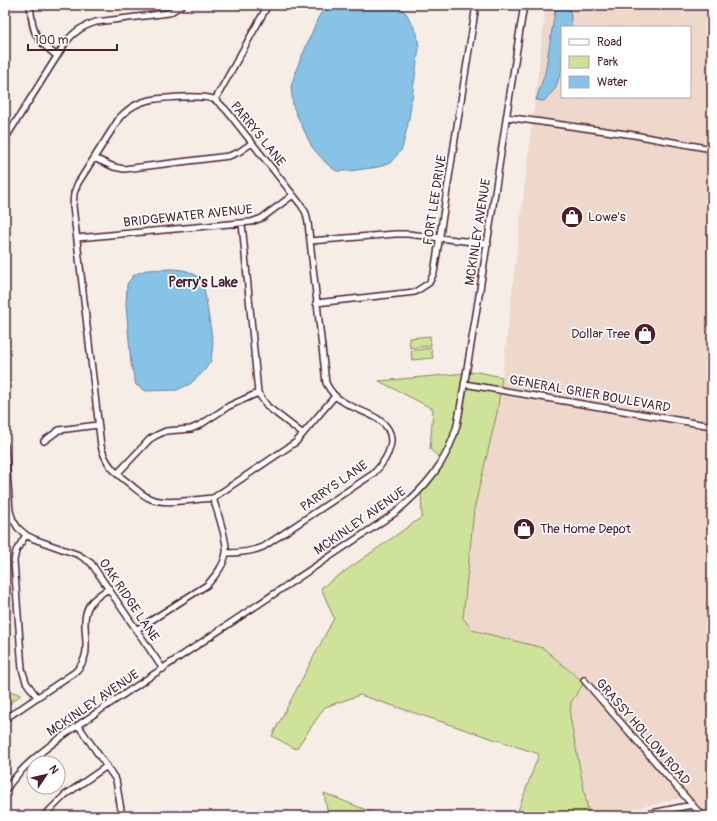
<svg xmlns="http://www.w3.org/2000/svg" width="717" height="821" font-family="Pangolin,sans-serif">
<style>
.built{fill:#edd8cb;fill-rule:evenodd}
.green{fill:#cee399;stroke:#8c8162}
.water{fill:#86c3e6;stroke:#6e819b}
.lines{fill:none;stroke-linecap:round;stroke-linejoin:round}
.minor-casing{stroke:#4a1f2b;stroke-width:8}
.minor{stroke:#fff;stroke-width:5}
.labels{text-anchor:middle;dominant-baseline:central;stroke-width:3.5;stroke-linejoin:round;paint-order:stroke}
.street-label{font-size:13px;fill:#4a1f2b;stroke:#fff}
.poi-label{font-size:13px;fill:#4a1f2b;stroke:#fff;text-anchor:start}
.neighbourhood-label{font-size:14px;font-weight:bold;fill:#4a1f2b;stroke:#fff}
</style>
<rect width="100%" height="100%" fill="#f7ede7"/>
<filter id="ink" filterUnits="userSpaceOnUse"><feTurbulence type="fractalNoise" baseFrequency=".025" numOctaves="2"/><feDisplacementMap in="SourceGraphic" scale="8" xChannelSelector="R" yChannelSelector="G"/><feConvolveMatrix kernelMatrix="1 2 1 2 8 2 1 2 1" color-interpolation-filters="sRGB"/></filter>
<g filter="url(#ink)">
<path class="built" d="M546,5H712V816H702L600,702L681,798L603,816H589L570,717L571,702L584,683L543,648L472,630L463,618L474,509L497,413L502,377ZM562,27H690V97H562Z"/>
<path class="green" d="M430,336L431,346L410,348L409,338Z
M431,348L433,358L412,360L411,351Z
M478,372L502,377L497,413L474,509L463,618L472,630L543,648L584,683L571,702L570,717L589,816H516L539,754L360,695L325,707L296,749L272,736L334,618L321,588L422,517L421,490L442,460L430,449L433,409L379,381Z
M5,689L21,695L5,707Z
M324,793L381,816H328Z"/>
<path class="water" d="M326,5H395L406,13L417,33L419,48L409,119L402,149L390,163L378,167L350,171H336L326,163L312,147L299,120L293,106L291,87L296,70L318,18Z
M556,5H569L571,16V27H562V69L555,89L544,101L536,100L545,73Z
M146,270C167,270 188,264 203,282L213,343L211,361L204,371L190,384L177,390L146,391L136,385L131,364L126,305L127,284L134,275Z"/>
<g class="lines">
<g class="minor-casing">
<path id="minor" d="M30,5C33,34 34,38 57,56
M215,100L268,5
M506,117L634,135L712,149
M5,139L66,42C75,31 83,26 96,22L169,13L182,5
M94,158L114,167L124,169L229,156L239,152L252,143
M242,223L258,393L268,407L303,434
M77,238L251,222L262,218L293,195
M310,241L395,234H408L488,244
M316,303L415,292L429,283L434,273L476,5
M464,384L712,426
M44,441L59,430L98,425
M5,446L10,511L13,520L18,528L26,535L34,539L79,555L91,563L163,669
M117,474L150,439L157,435L166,431L191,429L200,425L229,406L258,393
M213,498C197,499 166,505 151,499C141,495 134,487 126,481C113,471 105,462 101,446L73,206L74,193L78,183L120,117C126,111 132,106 140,103C153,97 200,95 213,99C218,101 223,107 227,111L301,205L306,213L308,223L326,383C330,391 335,397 342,401C354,409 367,412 378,419C402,435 388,459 373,474L263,547C251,552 239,553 226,553
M213,498L296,442L335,396
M26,535L16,551L14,561L22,669L26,682L37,697
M136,630L207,585C215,576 224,566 226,553C228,541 217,511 213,498
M584,680L702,816
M5,719L75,672C98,651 76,626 90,604C95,597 103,593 109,588
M78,725L116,780L122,816
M5,791C23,763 52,744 78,725L395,513C425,488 447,463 457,425C483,285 501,145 524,5
M44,816L65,795L107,766
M637,816L692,805"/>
</g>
<use href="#minor" class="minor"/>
</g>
</g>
<defs>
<g id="shop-disc" transform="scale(1.15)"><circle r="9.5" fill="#4a1f2b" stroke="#fff"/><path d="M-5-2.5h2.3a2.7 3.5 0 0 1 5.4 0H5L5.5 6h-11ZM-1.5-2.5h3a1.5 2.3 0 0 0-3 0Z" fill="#fff"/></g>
</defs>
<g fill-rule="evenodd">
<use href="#shop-disc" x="572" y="217"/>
<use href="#shop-disc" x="645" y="334"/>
<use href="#shop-disc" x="524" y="529"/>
</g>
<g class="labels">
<g class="street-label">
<text transform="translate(258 134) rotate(51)">PARRYS LANE</text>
<text transform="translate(435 200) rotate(-81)">FORT LEE DRIVE</text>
<text transform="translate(188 216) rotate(-6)">BRIDGEWATER AVENUE</text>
<text transform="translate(478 232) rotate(-81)">MCKINLEY AVENUE</text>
<text transform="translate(590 394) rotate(10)">GENERAL GRIER BOULEVARD</text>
<text transform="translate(334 486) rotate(-35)">PARRYS LANE</text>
<text transform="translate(360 521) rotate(-35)">MCKINLEY AVENUE</text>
<text transform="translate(129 600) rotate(56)">OAK RIDGE LANE</text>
<text transform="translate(93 703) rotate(-34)">MCKINLEY AVENUE</text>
<text transform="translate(643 732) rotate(49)">GRASSY HOLLOW ROAD</text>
</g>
<g class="poi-label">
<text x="588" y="217">Lowe's</text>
<text x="630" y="334" text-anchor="end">Dollar Tree</text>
<text x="540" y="529">The Home Depot</text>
</g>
<g class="neighbourhood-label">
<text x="203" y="282">Perry's Lake</text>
</g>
</g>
<rect width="717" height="821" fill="none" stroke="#fff" stroke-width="20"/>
<rect x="10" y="10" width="697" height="801" fill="none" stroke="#4a1f2b" stroke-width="1.5" filter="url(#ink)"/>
<rect x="561" y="26" width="130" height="72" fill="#ffffff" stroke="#b7a5aa"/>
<rect x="569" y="39" width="20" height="6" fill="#ffffff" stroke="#b7a5aa"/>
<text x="597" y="46" font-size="12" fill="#4a1f2b">Road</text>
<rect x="569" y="56" width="20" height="12" fill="#cee399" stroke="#b7a5aa"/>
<text x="597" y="66" font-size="12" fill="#4a1f2b">Park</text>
<rect x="569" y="76" width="20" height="12" fill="#86c3e6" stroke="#b7a5aa"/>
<text x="597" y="86" font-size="12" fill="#4a1f2b">Water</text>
<g transform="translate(46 775) rotate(55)"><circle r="19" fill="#ffffff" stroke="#b7a5aa"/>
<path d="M0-3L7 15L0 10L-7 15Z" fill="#4a1f2b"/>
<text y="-6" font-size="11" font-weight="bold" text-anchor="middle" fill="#4a1f2b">N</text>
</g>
<path d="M28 44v6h89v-6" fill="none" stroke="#4a1f2b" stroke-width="2"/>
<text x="34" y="44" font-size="12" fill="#4a1f2b" stroke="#ffffff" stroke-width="3" paint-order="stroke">100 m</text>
</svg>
